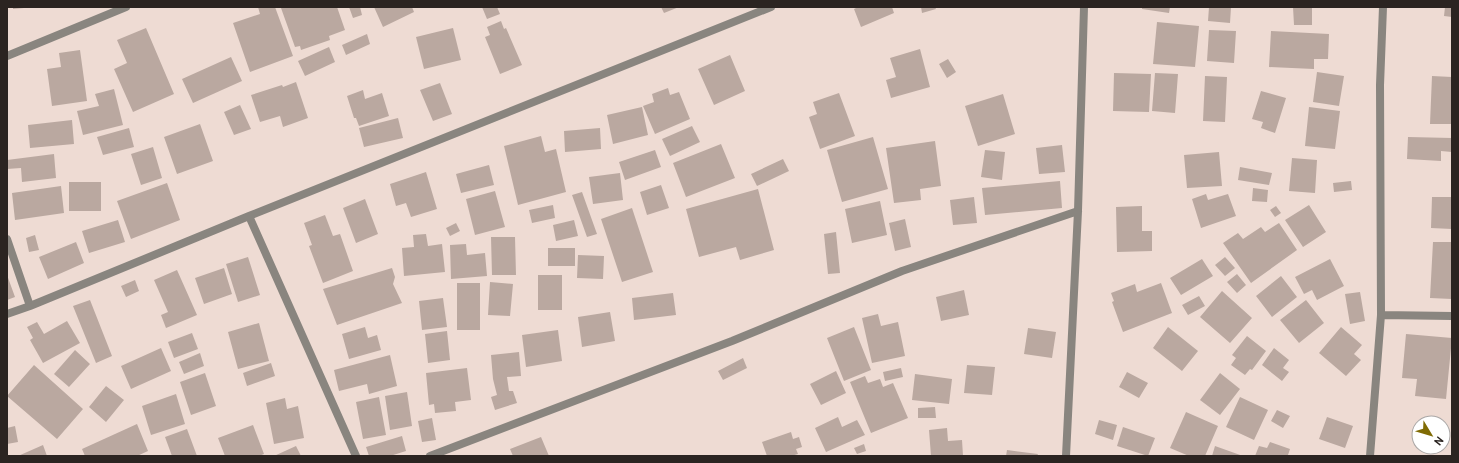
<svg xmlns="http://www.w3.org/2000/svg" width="1459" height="463" font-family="Overpass,sans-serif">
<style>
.building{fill:#baa8a0}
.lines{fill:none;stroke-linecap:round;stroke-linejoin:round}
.minor{stroke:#89857f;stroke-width:8}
</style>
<rect width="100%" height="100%" fill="#eedbd3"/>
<path class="building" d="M13,7H24V8L13,9Z
M258,7H275L293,56L250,72L233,23L260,14Z
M284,7H337L345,30L329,36L330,40L301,50L300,46L295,47L281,8Z
M349,7H360L362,15L353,18Z
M374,7H412L414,12L383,27Z
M482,7H497L500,14L487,19Z
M661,7H679L664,13Z
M858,7H892L894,13L861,27L854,9Z
M921,7H935L936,9L922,13Z
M1142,7H1170L1169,13L1142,9Z
M1209,7H1231L1230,23L1208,21Z
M1293,7H1312V25H1294Z
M1445,7H1452V17L1444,16Z
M501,21L504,29L506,28L522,65L500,74L485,37L490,35L487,27Z
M1157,22L1199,26L1195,67L1153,64Z
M146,28L174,94L133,112L114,69L127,63L117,40Z
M453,28L461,60L424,69L416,37Z
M1209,30L1236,31L1234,63L1207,61Z
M1271,31L1329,34L1328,59H1314V69L1269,67Z
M367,34L370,44L346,55L342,45Z
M329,47L335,62L305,76L298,61Z
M920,49L930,87L891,98L886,80L896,77L890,58Z
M80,50L87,101L52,106L47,69L61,67L59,53Z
M730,55L745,91L714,105L698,69Z
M231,57L242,81L193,103L182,79Z
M948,59L956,72L947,78L939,64Z
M1317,72L1344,76L1339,106L1313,102Z
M1114,73L1151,74L1149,112L1113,111Z
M1155,73L1178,74L1175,113L1152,111Z
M1205,76L1227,77L1225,122L1203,121Z
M1432,76L1452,77V124H1430Z
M296,82L308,118L283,127L280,116L260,122L251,95L282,85L283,87Z
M440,83L452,114L433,121L420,90Z
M668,88L670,95L679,92L690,119L655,134L643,106L654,102L652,94Z
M114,89L123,125L83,135L77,111L99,106L95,94Z
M363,90L365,99L382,93L389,116L359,126L356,118H354L347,96Z
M1261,91L1286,98L1275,133L1261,128L1263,122L1252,119Z
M839,93L855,136L820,149L809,117L817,114L813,102Z
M1003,94L1015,134L978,146L965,106Z
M240,105L251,129L234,135L224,112Z
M642,107L648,135L613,144L607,115Z
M1309,107L1340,111L1335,149L1305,146Z
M398,118L403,138L364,147L359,128Z
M72,120L74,144L30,148L28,125Z
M200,124L213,161L177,174L164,137Z
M692,126L700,142L670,156L662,139Z
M129,128L134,147L103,155L97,137Z
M600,128L601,149L565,152L564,131Z
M541,136L545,152L556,149L566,192L518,205L504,146Z
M873,137L888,189L842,202L827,150Z
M1408,137L1452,138V152L1441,151V161L1407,159Z
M935,141L941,186L920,189L921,200L894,203L886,148Z
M721,144L735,178L686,197L673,163Z
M1062,145L1065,172L1039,174L1036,148Z
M153,147L162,178L141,185L131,154Z
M655,150L661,167L625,180L619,162Z
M985,150L1005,152L1002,180L981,177Z
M1219,152L1222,186L1187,188L1184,155Z
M54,154L56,178L22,182L21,168L7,169V160Z
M1292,158L1317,160L1315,193L1289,191Z
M783,159L789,171L757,186L751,174Z
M489,165L494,185L461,193L456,174Z
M1240,167L1272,173L1269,185L1238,180Z
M426,172L437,209L411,217L406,203L396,206L390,184Z
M620,173L623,200L593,204L589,177Z
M1060,181L1062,208L985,215L982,188Z
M1351,181L1352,190L1334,192L1333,183Z
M69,182H101V211H69Z
M167,183L180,220L131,239L117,201Z
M661,185L669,208L647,215L640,192Z
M61,186L64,213L15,220L12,193Z
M1253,188L1268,190L1267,202L1252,201Z
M758,189L774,250L740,260L736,247L699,257L686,209Z
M495,191L505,227L475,235L466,199Z
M582,192L597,234L587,237L572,195Z
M1206,194L1208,200L1228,194L1236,216L1201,228L1192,199Z
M974,197L977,223L953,225L950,200Z
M1432,197H1452V229L1431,228Z
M365,199L378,234L356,243L343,208Z
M880,201L887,235L852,243L845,209Z
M553,205L555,218L532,223L529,210Z
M1309,205L1326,232L1303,247L1285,220Z
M1142,206V231H1152V251L1117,252L1116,207Z
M1276,206L1281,213L1275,217L1270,210Z
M632,208L653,272L622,282L601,219Z
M325,215L333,236L340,234L353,271L323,283L309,246L312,245L304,223Z
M905,219L911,247L895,251L889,223Z
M118,220L125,242L89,253L82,231Z
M574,220L578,236L556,241L553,225Z
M456,223L460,231L450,236L446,228Z
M1279,223L1297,250L1251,283L1223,243L1238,233L1243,239L1261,227L1265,232Z
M836,232L840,273L828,274L824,234Z
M426,234L428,246L442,244L445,272L404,276L402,248L414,247L413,235Z
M35,235L39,250L29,252L26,238Z
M491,237H515L516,275H492Z
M76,242L84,263L48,279L39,257Z
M1433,242H1452V299L1430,298Z
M466,244L467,255L485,253L487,276L451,279L450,245Z
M548,248H575V266H548Z
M578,255L604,256L603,279L577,278Z
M248,257L260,295L238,302L226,264Z
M1225,257L1235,268L1225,276L1215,265Z
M1202,259L1213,276L1181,295L1170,278Z
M1330,259L1344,286L1317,300L1312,290L1304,294L1295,277Z
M224,268L232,294L204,304L195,278Z
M392,268L395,277L393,284L402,303L337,325L323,289Z
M177,270L197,315L166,328L161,315L168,312L154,280Z
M1237,274L1246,285L1237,293L1227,282Z
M7,275L15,297L7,300Z
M538,275H562V310H538Z
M1281,276L1297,297L1272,317L1256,296Z
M135,280L139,291L126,297L121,286Z
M490,282L513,284L510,316L488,315Z
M457,283H480V330H457Z
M1161,283L1172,313L1123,332L1112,302L1114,301L1111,293L1135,284L1137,292Z
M964,290L969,315L941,321L936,297Z
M1222,291L1252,318L1230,343L1200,317Z
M1360,292L1365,321L1350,324L1345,294Z
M673,293L676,315L634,320L632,298Z
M1199,296L1205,306L1188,315L1182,305Z
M443,298L447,327L422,330L419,301Z
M90,300L112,356L96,363L73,306Z
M1306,300L1324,323L1299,343L1280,320Z
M610,312L615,341L582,347L578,317Z
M878,314L881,326L898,322L905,356L872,363L862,318Z
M67,321L80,343L43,363L30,340L33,338L27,327L37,322L44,334Z
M259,323L269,361L238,369L228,332Z
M365,327L368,338L377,335L381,350L349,359L342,334Z
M854,327L871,370L844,381L827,338Z
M1168,327L1198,351L1182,371L1153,348Z
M1341,327L1362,345L1354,354L1361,360L1346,376L1319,353Z
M1028,328L1056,332L1052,358L1024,354Z
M558,330L562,361L526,367L522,335Z
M447,331L450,360L428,363L425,334Z
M192,333L198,349L174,358L168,342Z
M1406,334L1452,338L1446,399L1415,396L1417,379L1402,378Z
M1247,336L1266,351L1252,370L1250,369L1245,375L1231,365L1236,358L1232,355Z
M161,348L171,371L131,389L121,366Z
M1274,348L1289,360L1283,368L1289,372L1282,381L1262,365Z
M75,350L90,364L69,387L54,374Z
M519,352L521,376L507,377L509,391H513L517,403L495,410L491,397L497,395L493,379L491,355Z
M200,353L204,366L184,374L179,362Z
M390,355L397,386L369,394L367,384L339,391L334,370Z
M743,358L747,368L723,380L718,371Z
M271,363L275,376L247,386L243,373Z
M34,365L83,409L57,439L7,396Z
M967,365L995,367L992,395L964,393Z
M467,368L471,400L455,402L456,411L435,413L434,404L429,405L426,373Z
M901,368L903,377L885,381L883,372Z
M836,371L846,393L821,405L810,384Z
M1127,372L1148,383L1139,398L1119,387Z
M205,373L216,406L191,415L180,382Z
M1220,373L1240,389L1220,415L1200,400Z
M915,374L952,379L949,404L912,400Z
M865,376L868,383L880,379L883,387L893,383L908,418L871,433L850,382Z
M106,386L124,400L106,422L89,407Z
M407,392L412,426L390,430L385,396Z
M176,394L185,424L151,435L142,406Z
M379,397L386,435L363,439L356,402Z
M1240,397L1268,410L1254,440L1226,427Z
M285,398L287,409L298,406L304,438L274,444L266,403Z
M935,407L936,418H918V408Z
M1277,410L1290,416L1283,428L1271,421Z
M1186,412L1218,426L1205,456H1189L1170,448Z
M838,417L842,427L857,420L865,435L826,452L815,428Z
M1327,417L1353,426L1345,448L1319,439Z
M432,418L436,440L422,442L418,421Z
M1099,420L1117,425L1113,440L1095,434Z
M137,424L148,451L137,456H85L82,449Z
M253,425L264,454L259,456H225L218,438Z
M15,426L18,442L7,444V428Z
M1123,427L1155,438L1148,456L1117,446Z
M947,428L948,441L962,440L963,456H931L929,430Z
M187,429L197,456H172L165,437Z
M791,432L793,439L799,437L802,447L796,449L798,454L791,456H767L762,442Z
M402,436L406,451L390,456H369L366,447Z
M541,437L549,456H513L510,449Z
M1270,442L1290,449L1288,455L1291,456H1255L1259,446L1267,448Z
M864,444L866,451L857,454L854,448Z
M43,445L47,456H18Z
M296,446L301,456H274Z
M1215,446L1243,456H1212Z
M1007,450L1038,454L1037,456H1006Z"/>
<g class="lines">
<path class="minor" d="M7,56L126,7
M249,216L356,456
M7,239L30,306
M7,314L30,306L249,216L771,7
M1381,315L1452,316
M430,456L732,341L902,271L1078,211
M1066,456L1078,211L1084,7
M1370,456L1381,315L1380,85L1383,7"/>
</g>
<rect width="1459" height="463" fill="none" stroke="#2b2421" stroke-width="16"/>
<g transform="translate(1431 435) rotate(128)"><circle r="19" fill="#ffffff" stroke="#aaa7a6"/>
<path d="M0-3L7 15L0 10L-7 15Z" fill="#806b04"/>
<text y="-6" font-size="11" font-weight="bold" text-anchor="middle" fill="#2b2421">N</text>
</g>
</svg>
